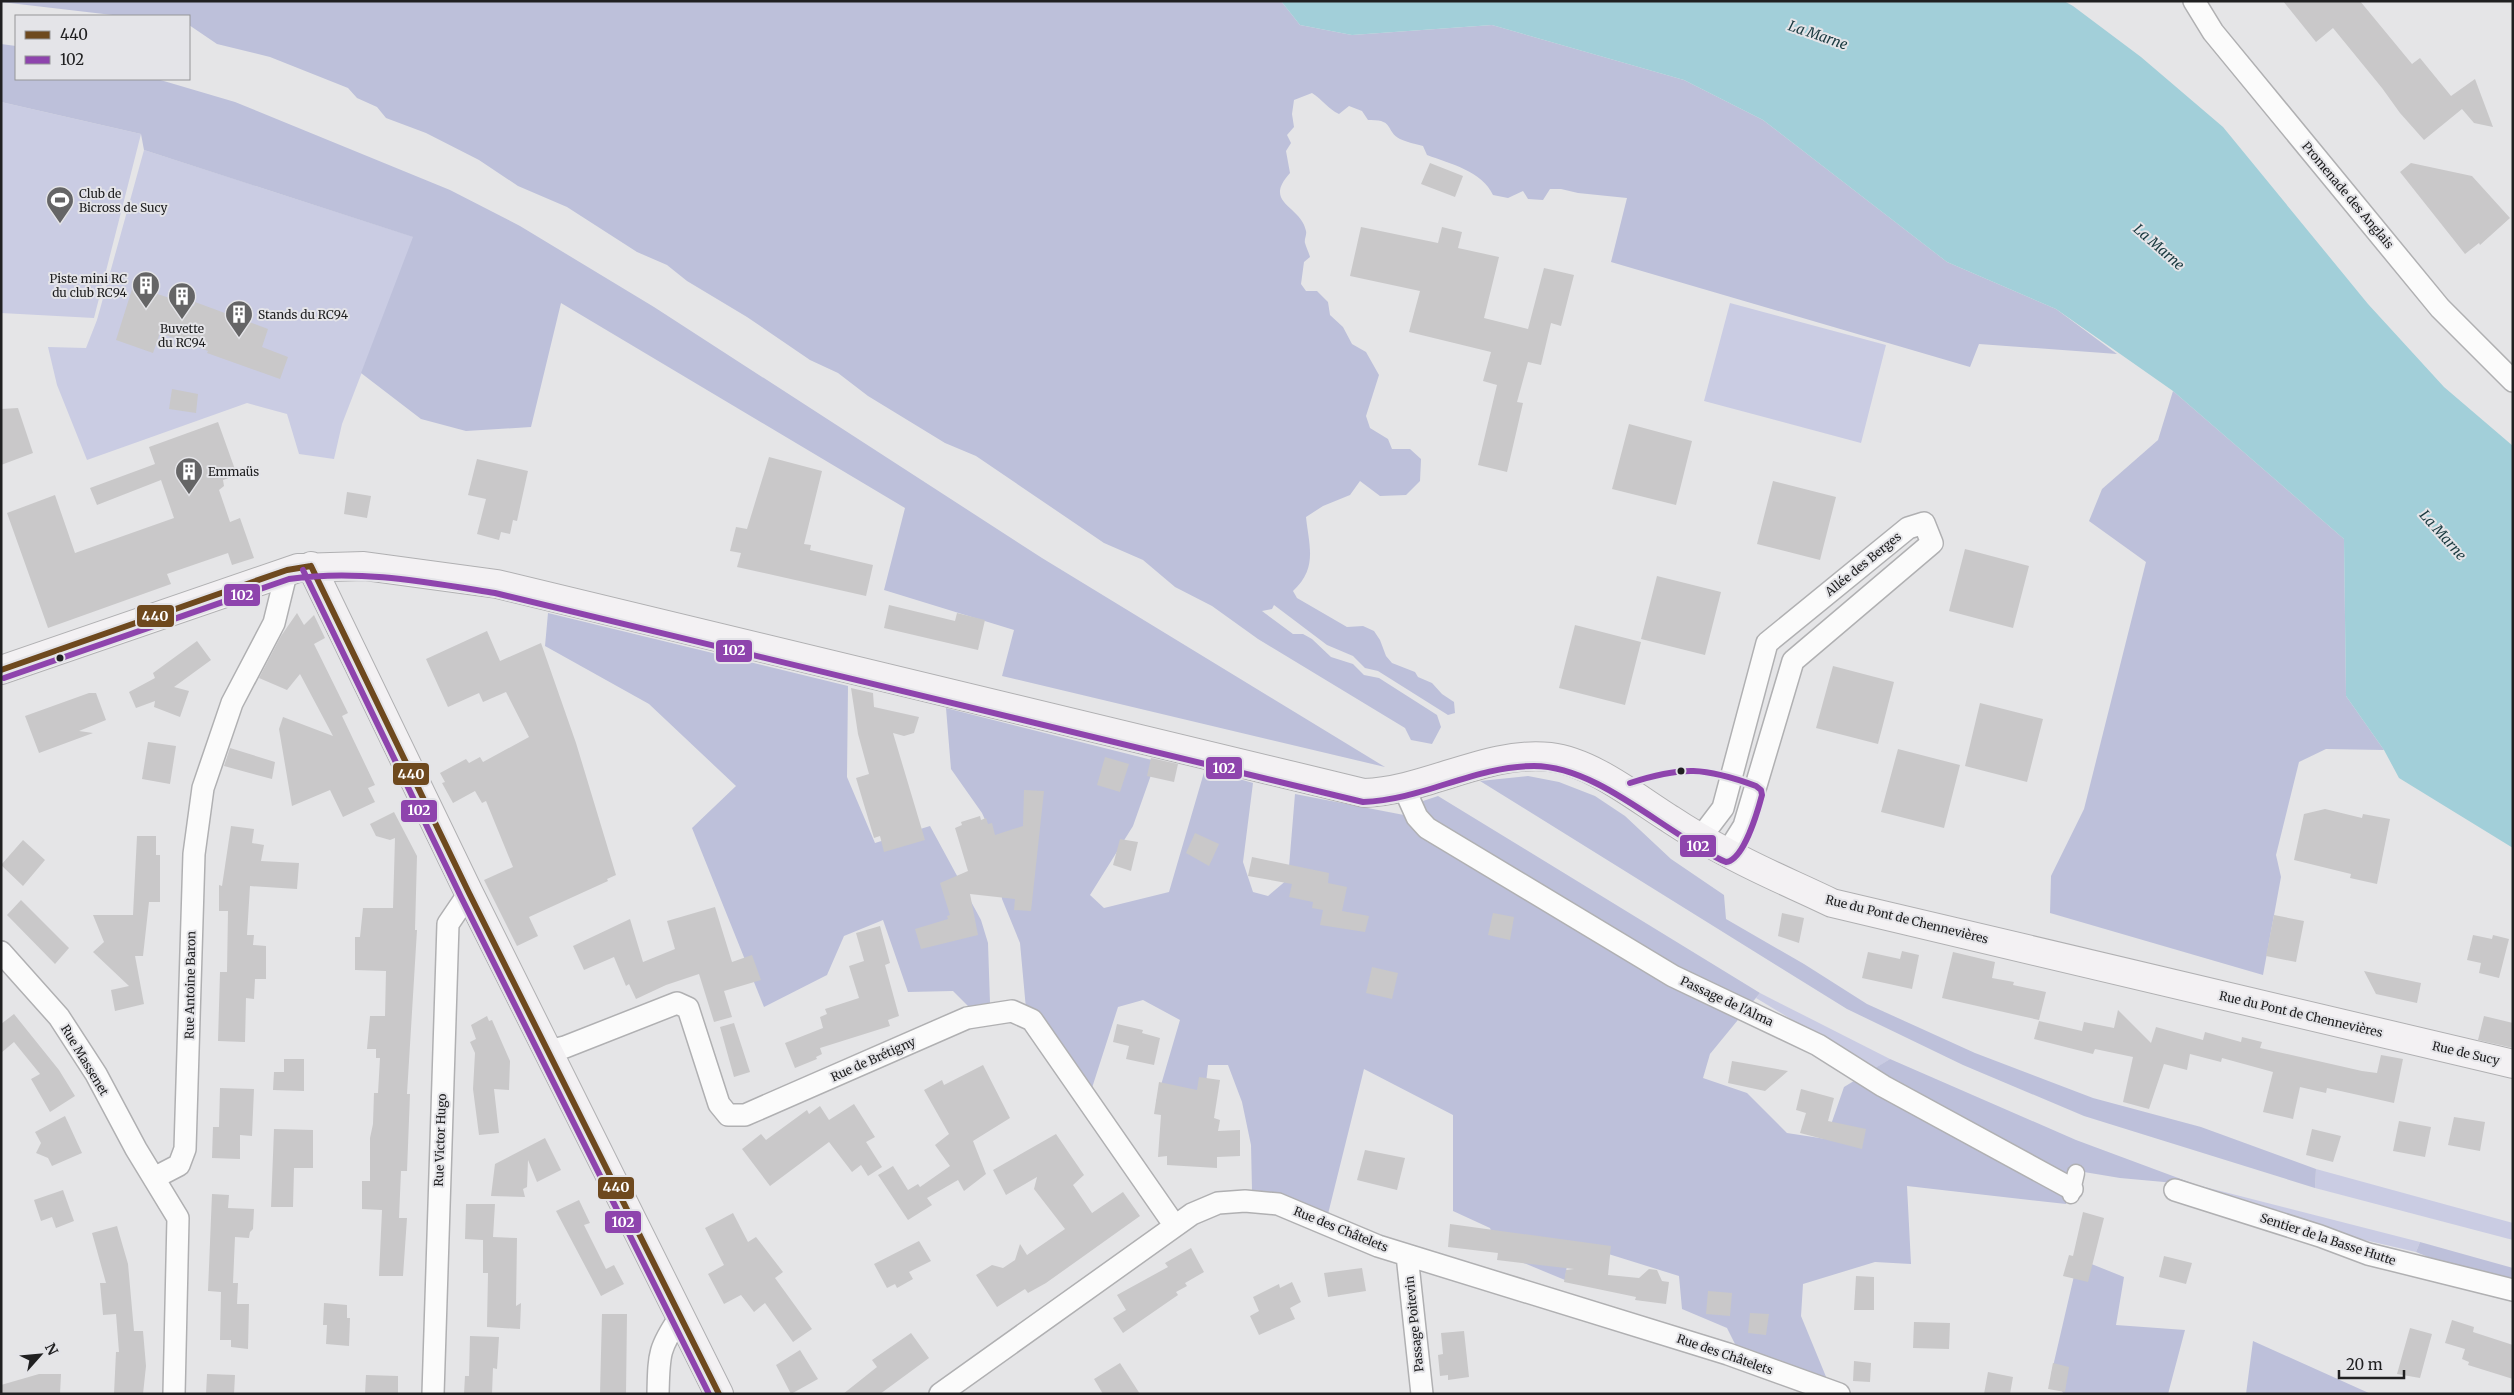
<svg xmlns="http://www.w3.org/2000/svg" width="2514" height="1395" font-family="Merriweather,serif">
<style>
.green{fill:#cacce3}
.forest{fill:#bdc0da}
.water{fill:#a2cfd9}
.building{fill:#c9c8c9}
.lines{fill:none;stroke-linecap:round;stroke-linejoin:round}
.pedestrian-casing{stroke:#b0b0b2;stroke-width:19}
.minor-casing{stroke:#b0b0b2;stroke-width:24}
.secondary-casing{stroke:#b0b0b2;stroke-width:30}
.pedestrian{stroke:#fbfbfb;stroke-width:16}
.minor{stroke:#fbfbfb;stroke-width:21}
.secondary{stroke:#f3f1f3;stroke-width:28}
.bus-1-casing{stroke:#e4e4e8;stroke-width:10}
.bus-2-casing{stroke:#e4e4e8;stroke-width:10}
.bus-1{stroke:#6e491e;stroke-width:6}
.bus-2{stroke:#8e44ad;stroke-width:6}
.bus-dot{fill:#202021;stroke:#e4e4e8;stroke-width:2}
.labels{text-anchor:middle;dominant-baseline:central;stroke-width:4;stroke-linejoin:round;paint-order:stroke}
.poi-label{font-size:12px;fill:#202021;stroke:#e4e4e8;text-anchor:start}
.street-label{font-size:12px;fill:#202021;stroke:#e4e4e8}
.water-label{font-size:14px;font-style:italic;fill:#18383e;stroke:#e4e4e8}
.line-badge{stroke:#e4e4e8;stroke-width:2}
.badge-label{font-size:14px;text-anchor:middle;font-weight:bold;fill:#fff}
</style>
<rect width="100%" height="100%" fill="#e5e5e7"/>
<path class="green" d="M1,102L141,134L94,318L1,313Z
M144,150L414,237L342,424L334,459L299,454L287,414L247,403L87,460L57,385L48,347L86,348L97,320Z
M1730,303L1886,345L1861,443L1704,401Z
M1760,993L1890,1059L1874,1069L1756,998Z
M2316,1169L2513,1223V1240L2315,1188Z
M2197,1185L2420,1242L2416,1252L2339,1234Z"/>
<path class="forest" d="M1281,1L1300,25L1352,35L1492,25L1684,80L1763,120L1947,262L2056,309L2117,354L1979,344L1970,367L1611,262L1627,198L1578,193L1561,189H1550L1543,200L1528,199L1523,191L1508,198L1493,195C1482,171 1451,164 1427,155L1423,146C1416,144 1406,142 1400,139C1385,131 1395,119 1368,120L1362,111L1349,106L1339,114C1328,109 1323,100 1312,93L1294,100L1292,114L1294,127L1287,135L1291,143L1286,151L1290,173C1262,204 1301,205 1306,231C1307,235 1304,239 1305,243C1306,247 1309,253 1310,257L1304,262L1301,284L1306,291H1317L1328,302L1330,315L1343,327L1352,344L1366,352L1379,375L1366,416L1370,428L1388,439L1392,449H1410L1421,459L1420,481L1406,495L1380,496L1360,481L1350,495L1323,506L1306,517C1309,546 1318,568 1293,591L1297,598L1347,627L1363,626L1374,631L1380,640L1386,656L1392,663L1415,672L1418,677L1432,683L1442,694L1454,702L1455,713L1448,715L1378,671L1365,668L1353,656L1327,645L1274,605L1272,609L1262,611L1293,634H1303L1312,639L1331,657L1353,664L1364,675L1379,678L1437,715L1441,727L1432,744L1411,740L1405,728L1258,639L1212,606L1175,587L1143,560L1104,543L976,456L945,443L868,396L838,373L810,360L747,317L687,281L667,265L637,252L567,207L518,186L479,160L426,133L386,118L377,107L357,98L348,88L270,57L217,44L189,25V16H121L1,2Z
M1,44L16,46V79H157L235,102L450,190L520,226L654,307L1042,558L1385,767L1002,676L1014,630L884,590L905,508L561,303L531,427L466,431L421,419L361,373L413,237L144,150L141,134L1,102Z
M2173,391L2344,539L2346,696L2384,750L2326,749L2299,762L2276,855L2281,877L2263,975L2050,913L2051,876L2084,809L2146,562L2089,521L2102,489L2158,440Z
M548,613L848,686L847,777L875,843L930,826L981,920L988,943L990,1003L971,1009L953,991L908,992L883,920L844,936L827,975L764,1007L692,828L736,786L649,704L545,646Z
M946,708L1156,761L1133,826L1090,895L1104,908L1169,892L1205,769L1253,783L1243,862L1253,892L1268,896L1288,879L1295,794L1404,815H1417L1420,802L1438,796L1760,993L1710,1054L1703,1078L1747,1093L1787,1133L1826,1139L1844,1087L1890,1059L2076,1140L2197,1185L2120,1178L2072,1170L2066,1204L1907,1186L1911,1264L1875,1262L1803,1284L1801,1316L1829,1384L1737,1348L1727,1328L1682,1309L1679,1276L1570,1242L1565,1280L1514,1259L1499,1250L1490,1228L1453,1211V1115L1364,1069L1328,1214L1290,1197L1252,1190L1251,1145L1242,1102L1228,1065H1208L1202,1120L1156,1102L1180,1020L1143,1000L1118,1007L1091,1091L1026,1009L1020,943L1002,899L996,844L982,813L951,769Z
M1528,776L1559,782L1595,796L1625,816L1671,859L1724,895L1726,919L1804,964L1867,1004L1975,1053L2093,1098L2201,1127L2316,1169L2315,1188L2084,1116L1963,1065L1847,1009L1480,781Z
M2420,1242L2513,1268V1286L2462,1271L2416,1252Z
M2084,1261L2124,1277L2116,1325L2185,1330L2168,1394H2064L2051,1375L2074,1276Z
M2253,1341L2371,1394H2246Z"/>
<path class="water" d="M1281,1H2064L2073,6L2141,57L2223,127L2368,304L2444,387L2513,446V848L2399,778L2384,750L2346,696L2344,539L2173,391L2056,309L1947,262L1763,120L1684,80L1492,25L1352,35L1300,25Z"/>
<path class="building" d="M2283,1H2360L2412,64L2420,58L2451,96L2475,79L2493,127L2474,123L2462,109L2424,140L2400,113L2382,88L2333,28L2316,42Z
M1430,163L1463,176L1455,197L1421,184Z
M2411,163L2472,176L2510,218L2480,245L2479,243L2465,254L2400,172Z
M1361,227L1438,243L1442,227L1462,232L1458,248L1499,257L1484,318L1528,329L1544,268L1574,275L1561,326L1551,323L1541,365L1528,362L1517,402L1523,403L1507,472L1478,465L1497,385L1483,381L1491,352L1409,332L1420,291L1350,276Z
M133,286L194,306L195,302L268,329L262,347L288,357L280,379L207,353L208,351L160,333L153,353L116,340Z
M172,389L198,394L196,413L169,409Z
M18,408L33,453L1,465V409Z
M218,422L237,475L223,480L224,486L219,490L230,522L240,518L254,558L232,565L228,553L167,574L171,584L48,628L7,513L55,495L75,553L174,518L161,480L97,505L90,488L155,464L149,447Z
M1629,424L1692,441L1676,505L1612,489Z
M769,457L822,471L804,544L811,545L810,550L873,565L866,596L737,567L741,553L730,551L736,527L747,529Z
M477,459L528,471L517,521L513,520L510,534L501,532L499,540L477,534L486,499L468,495Z
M1773,481L1836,497L1820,560L1757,544Z
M347,492L371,496L367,518L344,514Z
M1965,549L2029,566L2013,628L1949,611Z
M1657,576L1721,592L1705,655L1641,639Z
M889,605L955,621L957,613L985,620L978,650L884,628Z
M297,613L304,625L314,615L325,638L314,644L348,713L342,716L375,785L368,788L375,802L343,817L330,790L292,806L279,729L283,717L333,736L300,674L287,690L259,678L281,636Z
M1575,625L1641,642L1625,705L1559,688Z
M487,631L500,661L541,643L576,743L616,875L607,879L608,881L529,917L538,936L517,946L484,880L513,867L486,801L482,803L475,791L453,803L442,783L445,782L440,773L466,759L469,763L480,757L483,762L529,737L506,692L483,702L479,693L448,707L426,659Z
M197,641L211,660L174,687L189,691L180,717L154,707L155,701L136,708L129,692L155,678L153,673Z
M1833,666L1894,682L1878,744L1816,728Z
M851,688L873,693L874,707L919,717L914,733L904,736L893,733L925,840L884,852L880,836L874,838L856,778L869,774L858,734Z
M89,693H96L106,720L79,731L93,733L39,753L25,716Z
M1980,703L2043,719L2027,782L1965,766Z
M148,742L176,746L170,784L142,779Z
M230,748L275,762L272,779L224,766Z
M1898,749L1960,765L1944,828L1881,812Z
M1105,757L1129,764L1120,792L1097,785Z
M1151,758L1178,764L1174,782L1147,776Z
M1024,790L1044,791L1031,911L1014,910L1015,899L970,894L978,935L921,949L915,929L948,919L947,916L950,915L940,883L968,871L955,828L962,825L961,822L980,816L981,820L986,818L988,824L992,823L995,835L1023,826Z
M2325,809L2362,818L2363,814L2390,819L2377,884L2350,878L2351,874L2294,860L2304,814Z
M394,812L417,856L415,930H417L407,1094H410L407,1171H401L399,1218H407L403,1276H379L382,1210L362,1209V1181H370V1138L373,1124L374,1093H378L380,1058H376V1049H367L370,1016H385L386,971L355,970V937H360L363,908H393L395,838L390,840L376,836L370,824Z
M231,826L254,829L252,843L264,845L261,861L299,863L297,889L250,886L247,935H254L253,945L266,946V979H255L254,999L246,998L245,1042L218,1041L220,972H227L228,911H219V885L222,886Z
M1195,833L1219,844L1209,866L1186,853Z
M137,836H156V855H160V902H149L143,956H135L144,1004L115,1011L111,990L129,986L93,952L104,942L93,915H133Z
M1120,839L1138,842L1131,871L1113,865Z
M23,840L45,860L23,886L1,865Z
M1252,857L1329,873L1328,883L1347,887L1342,911L1369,916L1365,932L1320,925L1323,910L1312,908L1313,902L1289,897L1292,884L1248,876Z
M21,900L69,948L55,964L7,915Z
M715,907L732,962L752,955L761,980L724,991L732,1017L714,1022L699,974L666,985L636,999L629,984L626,986L614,957L584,970L573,946L630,919L643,962L675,949L667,921Z
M1493,913L1514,917L1510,940L1488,935Z
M1782,913L1804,918L1799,943L1778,936Z
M2274,915L2304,921L2296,962L2266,956Z
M880,926L890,963L885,965L899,1016L888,1020L890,1026L820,1048L822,1054L816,1057L817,1059L795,1068L785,1043L823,1028L820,1017L827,1014L825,1009L859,998L849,966L864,961L856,933Z
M2473,935L2492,939L2493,935L2509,939L2499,978L2479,973L2481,963L2467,960Z
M1902,951L1919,955L1912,989L1862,978L1868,952L1900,959Z
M1953,952L1995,962L1992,978L2014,982L2013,985L2046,992L2039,1020L1942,998Z
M1372,967L1398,973L1392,999L1366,993Z
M2364,971L2421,983L2417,1003L2376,994Z
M2118,1010L2151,1043L2156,1027L2203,1040L2205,1032L2241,1042L2242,1037L2262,1042L2260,1048L2362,1071L2377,1073L2381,1055L2403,1059L2394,1103L2327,1088L2326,1093L2300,1087L2293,1119L2263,1112L2273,1072L2222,1058L2221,1062L2190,1054L2187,1070L2164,1064L2149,1109L2123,1102L2133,1057L2095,1049L2093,1054L2034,1039L2039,1021L2082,1031L2084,1022L2114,1028Z
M14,1014L59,1070L75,1096L50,1112L31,1079L40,1074L14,1042L1,1053V1024Z
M487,1016L489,1021L492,1020L510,1061L509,1090L494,1089L499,1133L479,1135L473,1089L475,1053L470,1042L476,1039L471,1025Z
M2484,1016L2513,1023V1048L2478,1040Z
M734,1023L750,1072L734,1077L720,1027Z
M1117,1024L1143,1030L1142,1033L1160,1038L1154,1065L1126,1059L1129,1046L1113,1042Z
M284,1059H304V1091L273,1090L274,1072H284Z
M1732,1061L1788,1071L1765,1091L1728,1083Z
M983,1065L1010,1118L973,1141L986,1174L964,1191L958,1180L927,1198L932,1205L908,1220L878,1175L893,1166L908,1190L918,1184L920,1187L950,1166L935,1145L949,1134L924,1090L942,1080L944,1085Z
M1199,1077L1220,1080L1214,1118L1220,1120L1218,1131L1240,1130V1156L1217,1157V1168L1167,1165V1156L1158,1157L1161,1115L1154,1114L1159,1082L1197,1090Z
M220,1088L254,1089L252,1136L240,1135V1159L212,1158L213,1127H219Z
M1801,1089L1834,1098L1828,1121L1866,1129L1862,1149L1800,1133L1806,1113L1796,1110Z
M854,1104L875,1137L866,1142L882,1167L868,1176L861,1165L852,1172L829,1142L770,1186L742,1149L761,1134L766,1140L807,1110L809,1114L820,1106L829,1120Z
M65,1116L82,1153L52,1166L48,1158L36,1153L41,1143L35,1132Z
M2454,1117L2485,1122L2480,1151L2448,1145Z
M2399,1121L2431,1127L2425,1157L2393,1151Z
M274,1129L313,1130V1168H294L293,1207H271Z
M2312,1129L2341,1136L2333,1162L2306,1155Z
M1056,1134L1084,1175L1073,1185L1092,1213L1123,1192L1140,1216L1046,1283L1028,1293L1025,1289L997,1307L976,1275L992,1265L1003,1268L1015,1260L1020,1244L1027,1255L1065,1229L1034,1189L1037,1177L1006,1195L993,1170Z
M545,1138L561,1170L537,1182L528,1160L527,1187L523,1189L525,1197L491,1196L495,1164Z
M1365,1150L1405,1158L1397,1190L1357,1180Z
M63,1190L74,1221L56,1228L52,1217L41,1221L34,1200Z
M212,1194L229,1195L228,1208L254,1209L253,1229L250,1232L249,1238L235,1237L233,1283H238L237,1304H249L248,1349L231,1347V1340H220L221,1292L208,1291Z
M579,1200L590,1223L584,1225L606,1269L614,1265L624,1284L601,1296L556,1211Z
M466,1204H495L493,1237L517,1238L516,1306L521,1303L520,1329L487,1327L488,1273H483V1240L465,1239Z
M2083,1212L2104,1218L2088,1282L2063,1276L2069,1255L2073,1256Z
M733,1213L748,1242L756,1237L783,1272L775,1278L812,1329L793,1342L765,1303L754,1312L741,1295L724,1304L708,1274L724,1265L705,1228Z
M1450,1224L1611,1246L1608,1275L1639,1278L1649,1269L1657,1270L1662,1281L1669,1282L1666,1304L1635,1300L1636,1297L1564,1282L1566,1270L1574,1269L1497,1260L1498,1253L1448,1247Z
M117,1226L128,1264L134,1331H143L146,1366L143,1394H114L116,1352H119L116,1314L103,1315L100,1283H106L92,1233Z
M919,1241L931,1261L909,1272L913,1279L897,1288L895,1284L887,1288L874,1264Z
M1191,1248L1204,1272L1185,1283L1187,1286L1176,1292L1178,1295L1123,1333L1113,1318L1126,1310L1117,1295L1168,1267L1165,1263Z
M2164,1256L2192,1263L2186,1284L2159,1277Z
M1362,1268L1366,1291L1328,1297L1324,1273Z
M1856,1276L1874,1277V1310H1854Z
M1292,1282L1301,1302L1290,1308L1295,1319L1259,1335L1250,1316L1259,1311L1253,1297L1279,1284L1280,1288Z
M1708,1291L1732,1293L1730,1316L1706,1314Z
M324,1303L347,1305V1318H350L349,1346L326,1344L327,1325H323Z
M1750,1313L1769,1314L1766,1335L1748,1333Z
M602,1314H627L626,1394H600Z
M2452,1320L2474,1327L2473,1332L2513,1345V1379L2468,1365L2469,1362L2462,1359L2465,1349L2445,1343Z
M1914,1322L1950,1323L1949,1349L1913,1348Z
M2410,1328L2432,1334L2420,1378L2397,1374Z
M1464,1331L1469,1377L1448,1380V1375L1440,1376L1438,1355L1443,1354L1441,1333Z
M911,1333L929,1358L880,1394H843L877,1367L872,1360Z
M470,1336L499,1337L497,1369L493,1368L492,1394H464L465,1376H469Z
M800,1350L818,1379L791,1394L776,1365Z
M1854,1361L1871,1363L1870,1382L1853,1381Z
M1120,1363L1140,1394H1103L1094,1379Z
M2053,1363L2069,1367L2065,1392L2048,1389Z
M1988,1372L2013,1377L2010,1394H1984Z
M39,1374H61L60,1394L1,1393V1385Z
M207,1374L235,1375L234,1394H206Z
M366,1375L398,1376V1394H365Z"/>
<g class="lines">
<g class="pedestrian-casing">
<path id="pedestrian" d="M2071,1195L2076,1173"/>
</g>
<g class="minor-casing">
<path id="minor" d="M2194,1L2213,32L2440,308L2513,381
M1404,788L1417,817L1427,828L1673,976L1818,1045L1883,1086L2072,1189
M1701,837L1723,808L1767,643L1908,528L1924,523L1932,543L1793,661L1744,826L1727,853
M1,952L59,1017L96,1074L136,1149L178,1218L174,1394
M549,1051L565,1047L677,1003L688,1008L719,1104L728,1115H745L967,1018L1012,1011L1032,1020L1175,1226
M154,1178L179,1165L185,1149L194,854L203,788L232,703L274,623L287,570
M2175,1190L2320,1236L2368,1254L2513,1290
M1407,1255L1422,1394
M433,1394L448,924L469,893
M658,1394C659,1355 658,1349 680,1317
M940,1394L1192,1214L1218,1203L1245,1201L1278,1204L1378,1246L1728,1354L1839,1394"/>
</g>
<g class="secondary-casing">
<path id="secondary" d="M311,566L469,893L719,1394
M1,670L298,568L364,566L497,584L1364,793C1426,791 1488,750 1550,757C1592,762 1635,797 1670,819C1688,831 1707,842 1726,852C1760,871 1797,886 1832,903L2513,1064"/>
</g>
<use href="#pedestrian" class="pedestrian"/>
<use href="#minor" class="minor"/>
<use href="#secondary" class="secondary"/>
<g class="bus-1-casing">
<path id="bus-1" d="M311,566L469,893L719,1394
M1,670L287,570L311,566"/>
</g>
<g class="bus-2-casing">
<path id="bus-2" d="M303,570L461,897L709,1394
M4,678L289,579C359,569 426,582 495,593L1363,802C1422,800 1475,766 1534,766C1590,766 1649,818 1696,845C1706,851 1715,858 1726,862C1744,860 1758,810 1762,795L1761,790L1756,786C1705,767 1682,766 1630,783"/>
</g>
<use href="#bus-1" class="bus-1"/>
<use href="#bus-2" class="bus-2"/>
</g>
<defs>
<g id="stadium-pin" transform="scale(1.4375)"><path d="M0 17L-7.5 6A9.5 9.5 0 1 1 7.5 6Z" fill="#656566" stroke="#e4e4e8"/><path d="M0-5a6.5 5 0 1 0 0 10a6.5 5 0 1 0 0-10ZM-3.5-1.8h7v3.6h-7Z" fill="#fff"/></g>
<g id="building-pin" transform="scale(1.4375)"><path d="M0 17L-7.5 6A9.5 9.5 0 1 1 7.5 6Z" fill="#656566" stroke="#e4e4e8"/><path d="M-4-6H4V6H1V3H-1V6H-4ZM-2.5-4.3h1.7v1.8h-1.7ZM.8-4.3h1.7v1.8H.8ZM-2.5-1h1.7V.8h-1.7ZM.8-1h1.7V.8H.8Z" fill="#fff"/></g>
</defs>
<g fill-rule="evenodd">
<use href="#stadium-pin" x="60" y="200"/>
<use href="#building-pin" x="146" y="285"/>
<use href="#building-pin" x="182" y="296"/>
<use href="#building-pin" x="239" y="314"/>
<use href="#building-pin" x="189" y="471"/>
</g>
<g class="bus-dot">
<circle cx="60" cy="658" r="4.5"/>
<circle cx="1681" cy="771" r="4.5"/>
</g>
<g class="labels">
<g class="poi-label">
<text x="79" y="193">Club de<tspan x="79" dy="14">Bicross de Sucy</tspan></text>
<text x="127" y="278" text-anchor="end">Piste mini RC<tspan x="127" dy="14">du club RC94</tspan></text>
<text x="258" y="314">Stands du RC94</text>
<text x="182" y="328" text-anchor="middle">Buvette<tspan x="182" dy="14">du RC94</tspan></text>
<text x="208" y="471">Emmaüs</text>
</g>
<g class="street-label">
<text transform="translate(2348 195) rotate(50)">Promenade des Anglais</text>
<text transform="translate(1863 564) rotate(-39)">Allée des Berges</text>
<text transform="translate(1907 919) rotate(14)">Rue du Pont de Chennevières</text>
<text transform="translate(190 985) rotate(-89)">Rue Antoine Baron</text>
<text transform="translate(1727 1001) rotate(25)">Passage de l'Alma</text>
<text transform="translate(2301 1014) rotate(13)">Rue du Pont de Chennevières</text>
<text transform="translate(2466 1053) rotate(13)">Rue de Sucy</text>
<text transform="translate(873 1059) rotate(-24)">Rue de Brétigny</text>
<text transform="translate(85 1060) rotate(59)">Rue Massenet</text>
<text transform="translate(440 1140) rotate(-88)">Rue Victor Hugo</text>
<text transform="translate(1341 1229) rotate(22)">Rue des Châtelets</text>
<text transform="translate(2328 1239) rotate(18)">Sentier de la Basse Hutte</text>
<text transform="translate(1414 1324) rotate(-96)">Passage Poitevin</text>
<text transform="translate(1725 1354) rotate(19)">Rue des Châtelets</text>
</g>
<g class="water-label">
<text transform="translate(1818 35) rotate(19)">La Marne</text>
<text transform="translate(2159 247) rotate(41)">La Marne</text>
<text transform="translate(2443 535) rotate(48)">La Marne</text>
</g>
</g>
<g class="line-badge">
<rect x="223" y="583" width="38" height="24" rx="5" fill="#8e44ad"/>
<rect x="136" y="604" width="39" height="24" rx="5" fill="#6e491e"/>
<rect x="715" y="639" width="38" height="24" rx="5" fill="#8e44ad"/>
<rect x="1205" y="756" width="38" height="24" rx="5" fill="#8e44ad"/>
<rect x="392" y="762" width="38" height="24" rx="5" fill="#6e491e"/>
<rect x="400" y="799" width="38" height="24" rx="5" fill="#8e44ad"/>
<rect x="1679" y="834" width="38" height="24" rx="5" fill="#8e44ad"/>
<rect x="597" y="1176" width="38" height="24" rx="5" fill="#6e491e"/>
<rect x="604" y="1210" width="38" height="24" rx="5" fill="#8e44ad"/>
</g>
<g class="badge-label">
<text x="242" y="600">102</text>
<text x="155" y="621">440</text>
<text x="734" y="655">102</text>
<text x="1224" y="773">102</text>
<text x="411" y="779">440</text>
<text x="419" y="815">102</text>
<text x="1698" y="851">102</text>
<text x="616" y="1192">440</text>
<text x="623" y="1227">102</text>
</g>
<rect width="2514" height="1395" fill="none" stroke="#202021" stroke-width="5"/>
<rect x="15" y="15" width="175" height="65" fill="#e4e4e8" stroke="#969698"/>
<rect x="25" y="31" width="25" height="8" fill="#6e491e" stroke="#969698"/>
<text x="60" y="40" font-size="15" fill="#202021">440</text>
<rect x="25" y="56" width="25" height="8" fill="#8e44ad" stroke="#969698"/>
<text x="60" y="65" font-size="15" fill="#202021">102</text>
<g transform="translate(40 1355) rotate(63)" stroke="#e4e4e8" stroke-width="4" paint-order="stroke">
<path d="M0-4L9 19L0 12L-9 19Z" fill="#202021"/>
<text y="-8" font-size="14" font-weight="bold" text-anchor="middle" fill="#202021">N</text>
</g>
<path d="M2339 1370v8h65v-8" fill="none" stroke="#202021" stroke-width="2.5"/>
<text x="2346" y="1370" font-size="15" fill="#202021" stroke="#e4e4e8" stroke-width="4" paint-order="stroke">20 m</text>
</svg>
